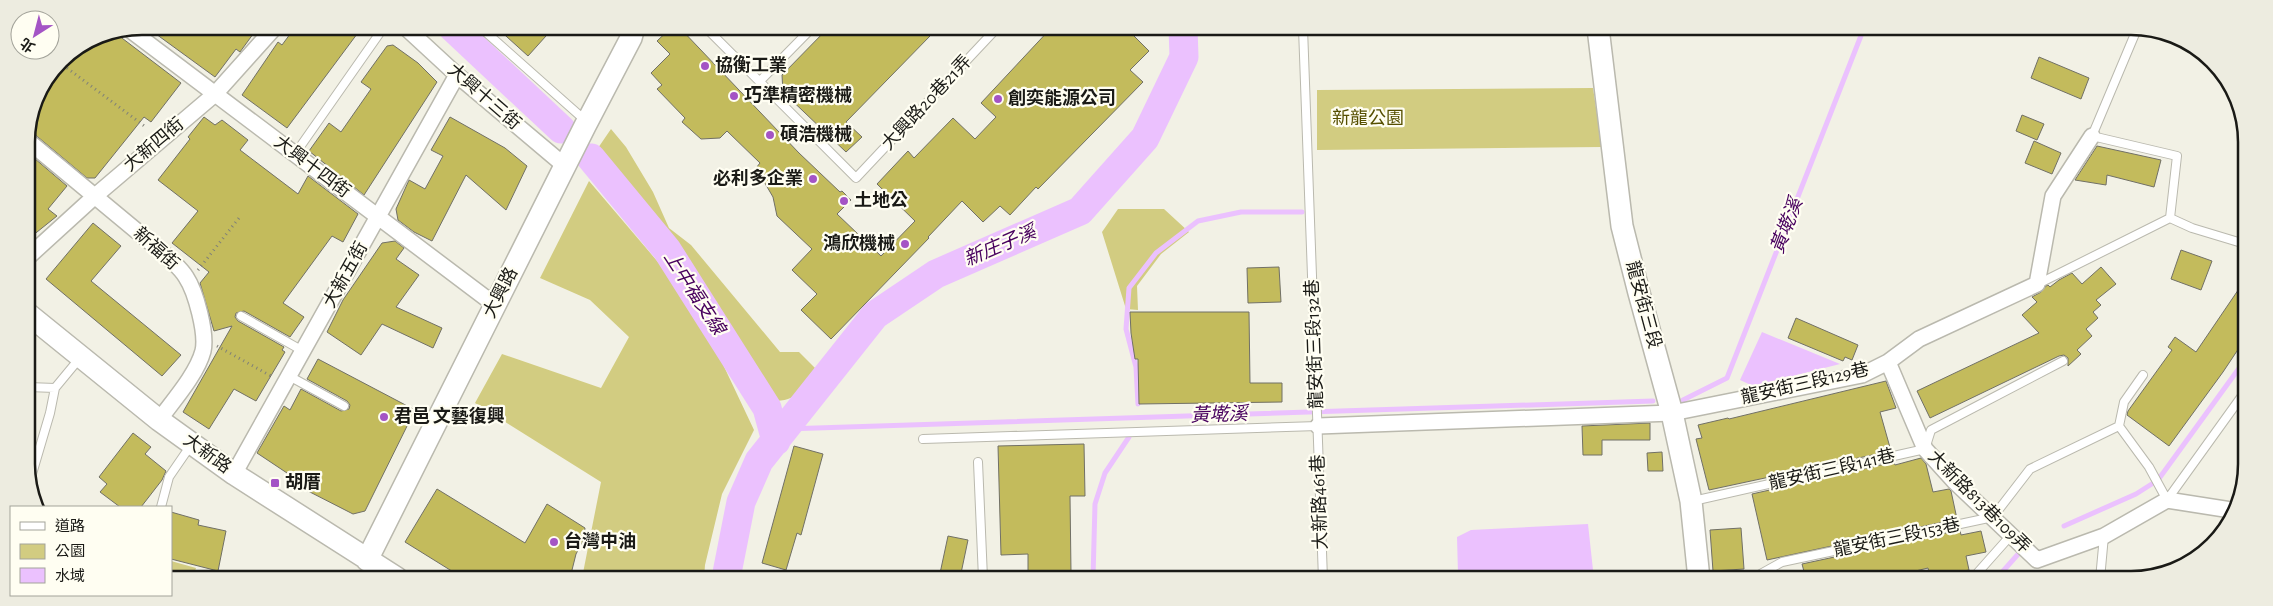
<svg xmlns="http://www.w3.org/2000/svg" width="2273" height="606" font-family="'Alegreya Sans','Noto Sans TC',sans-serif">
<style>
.green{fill:#d2cc81}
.water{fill:#ebc1fe}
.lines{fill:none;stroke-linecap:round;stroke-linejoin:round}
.stream{stroke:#ebc1fe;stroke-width:5}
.river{stroke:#ebc1fe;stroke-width:29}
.building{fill:#c3bb5c;stroke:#717066}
.lane-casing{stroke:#bab9ae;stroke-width:10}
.street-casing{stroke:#bab9ae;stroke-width:18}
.secondary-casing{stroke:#bab9ae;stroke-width:24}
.path{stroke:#808078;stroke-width:3;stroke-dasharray:1 4;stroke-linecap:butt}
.lane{stroke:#fff;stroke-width:8}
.street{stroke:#fff;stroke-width:15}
.secondary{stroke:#fff;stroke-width:21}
.poi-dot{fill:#a454c5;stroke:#fffef2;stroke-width:2}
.labels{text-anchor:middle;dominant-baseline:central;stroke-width:4.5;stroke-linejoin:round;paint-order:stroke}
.poi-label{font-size:18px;font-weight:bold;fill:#1a1a16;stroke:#fffef2;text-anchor:start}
.street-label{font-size:18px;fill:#1a1a16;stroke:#fffef2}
.park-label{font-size:18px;fill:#564f01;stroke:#fffef2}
.water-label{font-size:19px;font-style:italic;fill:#48005e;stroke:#fffef2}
.rim{fill:none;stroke:#1a1a16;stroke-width:2.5}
</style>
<rect width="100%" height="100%" fill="#f2f1e5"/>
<path class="green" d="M1593,88L1602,147L1317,150V90Z
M611,129L626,147L653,192L669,228L691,245L780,352H799L815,368C803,391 797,402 769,401C743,355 716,311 686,268C657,227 622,191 598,148Z
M589,181L669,275L719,356L754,430L722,494L705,565L704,578H582L601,482L475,403L502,354L601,388L629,337L590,300L540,278Z
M1118,209H1164L1189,232L1161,254L1137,286L1138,310L1126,309L1102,232Z
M171,561L196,568L193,578H171Z"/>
<path class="water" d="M1762,332L1840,364L1753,386L1740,380Z
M1588,524L1593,570L1458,574L1457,537L1471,530Z"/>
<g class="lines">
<path class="stream" d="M1683,400L1727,378L1864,28
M1138,404L1136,367L1126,329L1129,288L1156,253L1198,221L1241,212H1302
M785,429L1653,401
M2064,526L2136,494L2158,480L2245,360
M1093,578L1095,504L1105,473L1129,437
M1996,579L2020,552"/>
<path class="river" d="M452,27L561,129
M591,158L667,250L767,408L776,441
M726,578L741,502L759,461L875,315L936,274L1080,211L1145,138L1184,57L1183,27"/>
</g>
<path class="building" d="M145,26H255L256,30L240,52L236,49L215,77Z
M296,26H363L287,128L242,95L278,42L282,45Z
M496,27H536L546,36L528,56Z
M672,27H679L799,153L840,192L842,191L851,200L837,214L881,256L915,221L877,184L908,151L914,158L953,118L975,139L996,117L981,103L1052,27H1125L1149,51L1130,70L1143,82L1038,189L1036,187L1010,215L1000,206L983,222L962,201L928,237L929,238L831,339L801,310L817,294L792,270L812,249L777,216L773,197L756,168L760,163L727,131L720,138L701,139L682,122L685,118L657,89L662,85L651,73L670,54L657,41Z
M829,27H920L930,36L846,122L862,137L846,152L783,92L782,75Z
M114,32L181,83L151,122L144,117L95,178H87L33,133L28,131L38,91L43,94L72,52L98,35Z
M393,45L418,63L437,82L364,195L309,151L329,123L341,132L371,89L361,82L387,46Z
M2039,57L2089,78L2081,99L2031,78Z
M2022,115L2044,124L2037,140L2016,131Z
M204,117L215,125L222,120L248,140L240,150L298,194L308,176L358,214L343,242L332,236L283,303L304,317L290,337L244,311L236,313L235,317L238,321L284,347L282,350L285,352L256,401L234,389L209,429L183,412L232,326L214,331L200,283L209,272L172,243L198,211L158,180L190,139L188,137Z
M450,117L505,148L527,166L506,210L466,175L432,241L414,232L398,220L396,209L409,180L425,189L443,156L431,150Z
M2034,141L2061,153L2052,174L2025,163Z
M2097,146L2161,160L2154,187L2107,175L2106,185L2075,180Z
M27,152L67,186L48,209L57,216L27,240Z
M93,223L121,246L91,281L181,355L162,376L46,279Z
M395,241L404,248L396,259L419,275L396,307L442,328L433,348L382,324L361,355L327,332L343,300L382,243Z
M2181,250L2212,261L2201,290L2171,279Z
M1279,267L1281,302L1248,303L1247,268Z
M2101,267L2116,284L2096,300L2101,305L2093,312L2098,318L2086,329L2092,336L2077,350L2081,354L2068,366V358L2064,355L2059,356L1930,418L1917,391L2039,333L2022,315L2037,302L2032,297L2041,292L2046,286L2048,285L2050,287L2059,280L2072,273L2082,284Z
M2245,280V339L2223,372L2169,446L2127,415L2128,411L2172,350L2168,347L2175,337L2196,352Z
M1130,312H1249L1250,383H1282V402L1139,404L1138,359H1135L1131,333Z
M1796,318L1858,345L1852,360L1845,357L1843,361L1788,338Z
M318,359L415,410L365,511L353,514L306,490L308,487L257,453L284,406L290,410L301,389L341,411L349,409L350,405L347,401L307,379Z
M1886,381L1896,408L1880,412L1891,451L1709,490L1696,439L1702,438L1698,425L1728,418L1729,419Z
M1650,423V440H1602V455H1583L1582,426Z
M133,433L151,447L145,454L166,471L162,480L141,507H120L100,492L107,484L99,477Z
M1084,444L1085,496H1070L1071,572H1028V554L1001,555L998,446Z
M794,446L823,454L801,535L797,533L786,570L762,563Z
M1662,452L1663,471H1648L1647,453Z
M1921,458L1926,464L1933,492L1949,489L1951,491L1957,519L1767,560L1752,494L1894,462L1895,465Z
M437,489L525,543L547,504L585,528L583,541L576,554L570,578H463L405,542Z
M171,512L199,520L198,525L226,531L218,571L171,559Z
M1741,528L1744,569L1713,571L1710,530Z
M1960,530L1961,535L1981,531L1986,552L1966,556L1969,570L1930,577L1928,568L1899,575L1901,579H1806L1802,564Z
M948,536L968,540L960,578H939Z"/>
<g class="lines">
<g class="lane-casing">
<path id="lane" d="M260,26L270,34
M480,27L587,122
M705,27L856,178L998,27
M1303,28L1323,579
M2137,29L2092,136L2177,156L2170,218L2192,228L2245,244
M760,81L813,27
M295,154L384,27
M2038,284L2170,218
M241,316L303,351
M2143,375L2124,402L2119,426L2149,467L2167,500L2244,393
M289,376L344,406
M28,387L55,388L79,359
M923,439L1318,426
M978,462L983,578
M29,484L50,413L55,388
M1693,501L1925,449L1931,430L2063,361
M161,507L169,477L191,445
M1705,579L1755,577L1782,562L1993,517L2030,469L2119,426
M1972,579L2012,534
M2100,579L2104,536"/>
</g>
<g class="street-casing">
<path id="street" d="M405,27L457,75L565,166
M129,29L495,305
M27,140L168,257C174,263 182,270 186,277C196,292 207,334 203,351C197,374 173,401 159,420
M27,258L95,196L215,94L276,26
M1888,362L1925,449L1954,481L2037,560L2104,536L2167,500L2231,510
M1318,426L1672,413L1862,375L1888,362L1919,339L2037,284L2053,196L2092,136
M234,474L457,75"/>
</g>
<g class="secondary-casing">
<path id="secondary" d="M1598,28L1622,226L1639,293L1672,413L1691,501L1699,579
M28,314L159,420L234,474L397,578
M367,560L585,126L631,38L634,27"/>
</g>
<path class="path" d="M59,62L147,128
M198,270L239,218
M217,346L271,376"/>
<use href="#lane" class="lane"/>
<use href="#street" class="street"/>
<use href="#secondary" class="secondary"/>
</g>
<g class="poi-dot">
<circle cx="705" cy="66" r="5"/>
<circle cx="734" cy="96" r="5"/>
<circle cx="998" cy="99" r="5"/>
<circle cx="770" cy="135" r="5"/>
<circle cx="813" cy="179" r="5"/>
<circle cx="844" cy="201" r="5"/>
<circle cx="905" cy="244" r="5"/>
<circle cx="384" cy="417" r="5"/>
<rect x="270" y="478" width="10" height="10" rx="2.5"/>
<circle cx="554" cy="542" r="5"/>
</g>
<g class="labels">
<g class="poi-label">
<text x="715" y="66">協衡工業</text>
<text x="744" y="96">巧準精密機械</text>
<text x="1008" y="99">創奕能源公司</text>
<text x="780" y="135">碩浩機械</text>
<text x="803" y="179" text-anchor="end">必利多企業</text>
<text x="854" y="201">土地公</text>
<text x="895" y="244" text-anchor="end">鴻欣機械</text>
<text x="394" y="417">君邑 文藝復興</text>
<text x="285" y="483">胡厝</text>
<text x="564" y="542">台灣中油</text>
</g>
<g class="street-label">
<text transform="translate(484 97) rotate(41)">大興十三街</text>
<text transform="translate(927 103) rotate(-47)">大興路20巷21弄</text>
<text transform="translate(154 145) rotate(-40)">大新四街</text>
<text transform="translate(312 167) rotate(37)">大興十四街</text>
<text transform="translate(156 249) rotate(42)">新福街</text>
<text transform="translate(346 275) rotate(-61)">大新五街</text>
<text transform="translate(501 293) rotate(-63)">大興路</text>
<text transform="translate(1643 305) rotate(75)">龍安街三段</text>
<text transform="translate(1315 344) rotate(-92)">龍安街三段132巷</text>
<text transform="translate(1805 384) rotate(-13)">龍安街三段129巷</text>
<text transform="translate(207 454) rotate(36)">大新路</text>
<text transform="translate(1832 470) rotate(-13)">龍安街三段141巷</text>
<text transform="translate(1320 502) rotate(-92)">大新路461巷</text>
<text transform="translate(1979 502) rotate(45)">大新路813巷109弄</text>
<text transform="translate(1897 538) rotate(-12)">龍安街三段153巷</text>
</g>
<g class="park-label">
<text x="1368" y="119">新龍公園</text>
</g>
<g class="water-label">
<text transform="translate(1787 226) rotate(-69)">黃墘溪</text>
<text transform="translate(1000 246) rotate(-23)">新庄子溪</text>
<text transform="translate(694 293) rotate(57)">上中福支線</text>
<text transform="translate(1219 415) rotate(-2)">黃墘溪</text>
</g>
</g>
<path d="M0 0H2273V606H0ZM142 35H2131A107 107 0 0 1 2238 142V464A107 107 0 0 1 2131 571H142A107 107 0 0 1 35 464V142A107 107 0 0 1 142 35Z" fill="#edece0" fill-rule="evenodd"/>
<path class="rim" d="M142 35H2131A107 107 0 0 1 2238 142V464A107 107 0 0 1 2131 571H142A107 107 0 0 1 35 464V142A107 107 0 0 1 142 35Z"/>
<rect x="10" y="506" width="162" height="90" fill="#fffef2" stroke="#a3a39a"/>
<rect x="20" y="522" width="25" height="8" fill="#ffffff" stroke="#a3a39a"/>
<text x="55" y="531" font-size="15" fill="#1a1a16">道路</text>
<rect x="20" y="544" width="25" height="15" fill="#d2cc81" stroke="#a3a39a"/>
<text x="55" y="556" font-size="15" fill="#1a1a16">公園</text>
<rect x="20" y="568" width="25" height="15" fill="#ebc1fe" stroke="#a3a39a"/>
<text x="55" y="581" font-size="15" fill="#1a1a16">水域</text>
<g transform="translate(35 35) rotate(216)"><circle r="24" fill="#fffef2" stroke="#a3a39a"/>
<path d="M0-4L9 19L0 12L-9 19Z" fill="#a454c5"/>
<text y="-8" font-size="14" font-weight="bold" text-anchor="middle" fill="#1a1a16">北</text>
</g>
</svg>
